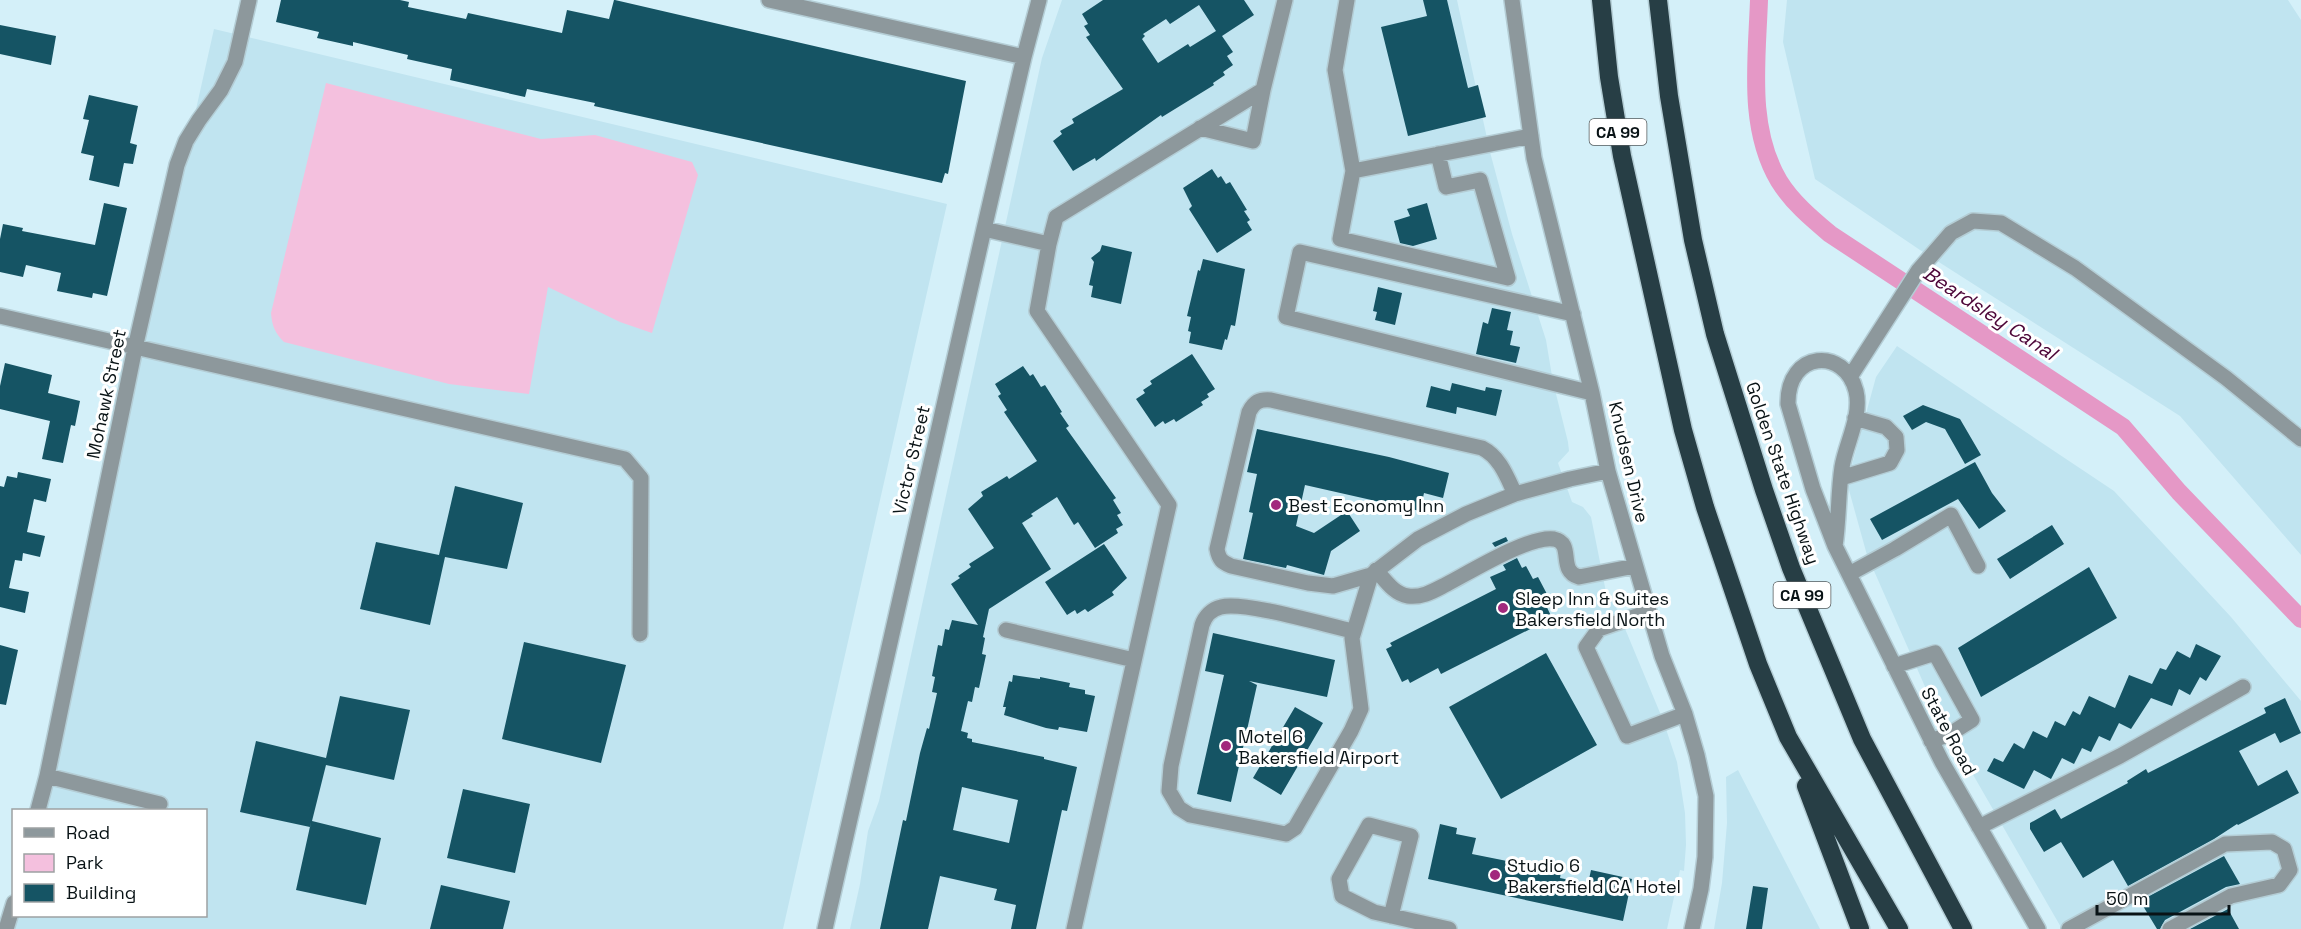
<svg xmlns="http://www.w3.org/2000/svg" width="2301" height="929" font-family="'Space Grotesk',sans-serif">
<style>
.built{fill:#c0e4f0}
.green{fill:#f4c0de}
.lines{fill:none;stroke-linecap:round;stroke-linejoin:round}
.canal{stroke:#e598c6;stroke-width:18}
.building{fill:#155464;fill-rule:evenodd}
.minor-casing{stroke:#b4cdd5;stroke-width:18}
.highway-casing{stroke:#b4cdd5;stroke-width:21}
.minor{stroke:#8d989c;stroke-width:15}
.highway{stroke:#273e45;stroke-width:18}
.poi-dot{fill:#a2287d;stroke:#fff;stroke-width:2}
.labels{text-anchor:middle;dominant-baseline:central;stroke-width:6;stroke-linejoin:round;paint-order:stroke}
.shield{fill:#fff;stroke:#535a5c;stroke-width:1.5}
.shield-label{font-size:16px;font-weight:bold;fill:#091316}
.street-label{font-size:18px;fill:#091316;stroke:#fff}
.poi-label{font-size:18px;fill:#091316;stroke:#fff;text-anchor:start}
.water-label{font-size:20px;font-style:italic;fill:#4c0638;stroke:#fff}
</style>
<rect width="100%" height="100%" fill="#d4f0f9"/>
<path class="built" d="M1062,0H1457L1490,152L1512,234L1546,340L1553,382L1568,442L1569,451L1558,463L1572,502L1583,507L1591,517L1607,597L1611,595L1663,720L1677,762L1685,813L1686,845L1684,871L1680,870L1667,929H850L860,884L868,831L879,801L1042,58Z
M1787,0H2288L2301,20V555L2180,416L1920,250L1815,179L1783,42Z
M214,29L947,204L783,929H13L16,916H206V810H39Z
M1897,346L2114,491L2231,617L2301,701V929H2062L1934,707L1867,555L1847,483L1876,377Z
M1738,770L1820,929H1714L1722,883L1727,823L1726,777Z"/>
<path class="green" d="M326,83L541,139L595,135L692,162L698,175L652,333L620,322L548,287L529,394L449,384L284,342C275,333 272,326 271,313Z"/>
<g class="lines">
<path class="canal" d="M1759,0C1757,60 1747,127 1779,181C1792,202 1811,218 1830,234L2123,427L2179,492L2301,619"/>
</g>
<path class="building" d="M281,0H400L409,2L408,7L466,19L468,13L562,33L567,10L609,19L614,0H615L966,81L948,174L945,173L942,183L594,106L595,103L527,89L525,97L450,80L452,69L407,59L408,55L353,42V46L317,38L319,32L276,22Z
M1103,0H1244L1254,15L1222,36L1233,52L1227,56L1233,65L1223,72L1225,75L1213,83L1214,85L1162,117L1161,115L1096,161L1095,158L1073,171L1053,141L1062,134L1060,131L1074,123L1072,119L1123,89L1086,37L1090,35L1084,26L1088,24L1082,14ZM1199,5L1216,31L1190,47L1188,44L1158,63L1142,39L1145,36L1143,34L1166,19L1170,24Z
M1423,0H1447L1468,88L1478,85L1486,117L1408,136L1381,27L1427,16Z
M0,25L56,36L51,65L0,54Z
M89,95L138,106L130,143L137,145L133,164L124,163L119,187L89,180L94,156L81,153L89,120L83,119Z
M1212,169L1218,178L1221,176L1226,184L1230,182L1247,210L1244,211L1250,220L1247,222L1252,230L1217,253L1189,209L1192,206L1183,188Z
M104,203L127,208L107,296L93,293L92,298L57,291L61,273L26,265L23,277L0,272V239L3,224L23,228L22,231L95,245Z
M1427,203L1437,239L1413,246L1400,243L1394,221L1410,216L1407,209Z
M1102,245L1132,252L1121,304L1091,297L1093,286L1089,285L1094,262L1091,258L1100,251Z
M1203,259L1245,269L1235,326L1231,325L1227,340L1225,339L1222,350L1189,343L1191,332L1188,331L1191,317L1187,316L1198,270L1200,271Z
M1378,287L1402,293L1395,325L1375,320L1377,312L1373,311Z
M1492,308L1511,312L1507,330L1513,331L1510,345L1520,347L1516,363L1476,354L1483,322L1488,324Z
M1192,354L1215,389L1207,394L1209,397L1201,402L1203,405L1176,422L1174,419L1165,424L1163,421L1155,427L1136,399L1145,393L1143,390L1152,384L1150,381Z
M5,363L52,375L48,393L80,401L75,426L71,425L63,463L42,459L50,421L0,409V386Z
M1023,366L1030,376L1033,374L1041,387L1045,385L1062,412L1060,413L1069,426L1066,428L1116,498L1113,500L1121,513L1117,515L1123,525L1116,529L1118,533L1095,548L1078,522L1074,525L1057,497L1031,514L1033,516L1022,523L1051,569L989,609L983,637L985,638L982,654L986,655L979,688L975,687L972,702L968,701L961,731L968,733L967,738L972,739V742L1044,757V759L1077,767L1067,811L1062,810L1036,929H1011L1016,905L994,900L997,889L940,876L928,929H880L903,820L906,821L920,753L927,728L929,729L937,693L932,692L935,677L932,676L938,645L942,646L945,629L949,630L952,620L978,625L951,584L960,578L958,576L971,567L969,564L994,548L968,509L983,496L981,492L1007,476L1009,479L1037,461L1004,412L1007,410L998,396L1001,394L995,384ZM962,787L1018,800L1009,843L953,830Z
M1452,383L1485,391L1486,387L1502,390L1496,416L1457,407L1456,414L1426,407L1431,386L1450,391Z
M1923,405L1960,419L1981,455L1965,464L1945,429L1926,422L1912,430L1903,416Z
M1257,429L1389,457L1449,473L1443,498L1424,493L1420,511L1305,485L1296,526L1314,533L1347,511L1360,531L1331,551L1324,575L1287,565L1286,568L1243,559L1253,513L1249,512L1257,474L1247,472Z
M1975,462L1992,493L2006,511L1979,529L1958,499L1882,540L1870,519Z
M18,472L51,479L46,502L34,499L27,532L45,536L40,557L23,553L22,561L15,560L9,588L29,592L25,613L0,607V486L4,487L7,476L17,478Z
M455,486L523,503L507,569L445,557L430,625L360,609L376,542L439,555Z
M2052,525L2064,544L2010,579L1997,559Z
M1506,537L1508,541L1495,547L1492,543Z
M1104,544L1127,578L1112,592L1114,595L1088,612L1085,609L1077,614L1075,610L1067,615L1045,582Z
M1517,558L1522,568L1526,566L1533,579L1538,577L1548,596L1543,599L1552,618L1441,674L1438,668L1410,683L1408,679L1402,682L1386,649L1392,646L1390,643L1496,589L1490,577L1506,570L1503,565Z
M2089,567L2117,618L1981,697L1958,648Z
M1213,633L1335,660L1327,697L1249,681L1257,685L1231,802L1197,794L1224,675L1205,671Z
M524,642L626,665L601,763L502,739Z
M2196,644L2221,656L2206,681L2200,677L2190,695L2179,689L2172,706L2151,698L2131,729L2119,723L2110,741L2099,736L2091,752L2082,748L2074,764L2062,758L2051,779L2034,770L2024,789L1987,771L1994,758L2003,762L2014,743L2024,749L2033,731L2047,738L2055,721L2065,726L2073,711L2080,715L2089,696L2115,708L2129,675L2152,684L2160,668L2166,670L2177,651L2190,658Z
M0,645L18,650L6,705L0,704Z
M1546,653L1597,745L1501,799L1449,707Z
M1013,675L1040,679V677L1070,683L1069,687L1085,690V694L1095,696L1087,732L1059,727L1058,730L1046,728L1004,715L1006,707H1003L1009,681L1012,682Z
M340,696L410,710L394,780L326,765L312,821L381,838L366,905L296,890L311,822L310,827L240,812L256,741L326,758Z
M2285,698L2301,733L2280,743L2275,733L2239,751L2258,786L2287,770L2299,793L2238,825L2237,824L2214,839L2128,886L2113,860L2083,878L2061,842L2044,852L2030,829V823L2055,809L2061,819L2128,783L2127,781L2146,769L2148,773L2266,713L2264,708Z
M1295,707L1323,723L1281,795L1253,778Z
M463,789L530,804L515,873L447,858Z
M1440,824L1457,828L1456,834L1476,838L1472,854L1507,861L1506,865L1535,872L1536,867L1561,872L1560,878L1588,884L1591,870L1632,879L1623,921L1428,879Z
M2224,856L2240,884L2226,887L2165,920L2160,929H2157L2140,901Z
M441,885L510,901L503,929H430Z
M1753,886L1768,888L1762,929H1746Z
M2228,909L2239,929H2190Z"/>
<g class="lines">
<g class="minor-casing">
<path id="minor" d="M769,0L1024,57
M1347,0L1335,70L1353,171L1531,136
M1512,0L1534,158L1592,393L1608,471L1662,656L1685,714L1697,755L1706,796L1705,857L1701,889L1692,929
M1200,128L1253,141L1263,90
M1353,171L1340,239L1508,278L1480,180L1446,187L1438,154
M984,229L1049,244L1037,311L1169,505L1074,929
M1049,244L1056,217L1263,90L1285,0
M1573,314L1300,252L1286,317L1592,393
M0,316L625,459L641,478L640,634
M1850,377L1918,271L1951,233L1973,221L2001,223L2075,268L2226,378L2301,439
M1841,478L1890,463L1897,450L1896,437L1886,427L1855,418
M1515,494C1507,477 1500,457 1482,448L1271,400C1259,399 1254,402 1249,412L1217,549C1219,560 1222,562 1231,566L1308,583L1333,586L1371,575L1418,539L1466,514L1515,494L1570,479L1608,471
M1835,546C1839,520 1838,493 1842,467C1846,443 1862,416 1856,391C1845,347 1787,350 1788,404L1813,489L1835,546L1942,762L2038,929
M1376,570C1385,580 1394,594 1408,596C1423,598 1435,590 1447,584C1470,572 1530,535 1554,539C1575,543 1557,571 1579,577L1635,566
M1849,574L1895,549L1951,515L1978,566
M1648,612L1599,629L1586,647L1627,736L1685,714
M1006,630L1134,660
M1353,631C1325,625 1245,601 1221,607C1212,609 1205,616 1202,625L1171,766L1169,791L1179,808L1190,815L1286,834L1295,828L1351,731L1361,709L1352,638L1371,575
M1894,666L1935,653L1972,720L1950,734L1931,741
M47,776L160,804
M38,810L47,776L135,348L177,165L186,141L199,120L221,90L235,62L249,0
M1979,827L2120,756L2243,687
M1391,916L1411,836L1369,825L1339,879L1342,896L1374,912L1449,929
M6,929L14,903
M825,929L984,229L1024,57L1039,0
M2069,929L2225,844L2272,842L2284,849L2290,870L2279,885L2231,896L2170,929"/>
</g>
<g class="highway-casing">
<path id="highway" d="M1601,0L1609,77L1622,156L1683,430L1705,507L1758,664L1788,737L1899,929
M1658,0L1669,96L1693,240L1715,334L1764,490L1791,568L1862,739L1963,929
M1806,786L1860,929"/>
</g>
<use href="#minor" class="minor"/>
<use href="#highway" class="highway"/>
</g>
<g class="poi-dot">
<circle cx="1276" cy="505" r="6"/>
<circle cx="1503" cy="608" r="6"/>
<circle cx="1226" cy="746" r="6"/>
<circle cx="1495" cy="875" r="6"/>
</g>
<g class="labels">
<g class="shield">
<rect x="1589.5" y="119" width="57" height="26" rx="4.5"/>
<rect x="1773.5" y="582" width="57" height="26" rx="4.5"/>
</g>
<g class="shield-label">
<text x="1618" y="132">CA 99</text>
<text x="1802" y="595">CA 99</text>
</g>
<g class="street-label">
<text transform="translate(106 394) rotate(-78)">Mohawk Street</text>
<text transform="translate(911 460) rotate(-77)">Victor Street</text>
<text transform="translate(1629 462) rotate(77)">Knudsen Drive</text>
<text transform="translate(1783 473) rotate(71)">Golden State Highway</text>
<text transform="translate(1949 731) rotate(62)">State Road</text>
</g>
<g class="poi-label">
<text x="1288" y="505">Best Economy Inn</text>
<text x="1515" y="598">Sleep Inn &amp; Suites<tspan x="1515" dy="21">Bakersfield North</tspan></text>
<text x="1238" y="736">Motel 6<tspan x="1238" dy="21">Bakersfield Airport</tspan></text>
<text x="1507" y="865">Studio 6<tspan x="1507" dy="21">Bakersfield CA Hotel</tspan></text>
</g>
<g class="water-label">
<text transform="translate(1990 313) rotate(33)">Beardsley Canal</text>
</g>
</g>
<rect x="12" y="809" width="195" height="108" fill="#ffffff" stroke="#9da1a2" stroke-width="1.5"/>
<rect x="24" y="828" width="30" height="9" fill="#8d989c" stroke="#9da1a2" stroke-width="1.5"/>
<text x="66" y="839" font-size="18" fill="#091316">Road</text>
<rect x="24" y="854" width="30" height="18" fill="#f4c0de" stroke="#9da1a2" stroke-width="1.5"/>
<text x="66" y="869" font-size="18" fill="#091316">Park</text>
<rect x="24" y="884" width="30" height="18" fill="#155464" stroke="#9da1a2" stroke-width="1.5"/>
<text x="66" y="899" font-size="18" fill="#091316">Building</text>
<path d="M2097 905v9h132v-9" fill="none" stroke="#091316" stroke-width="3"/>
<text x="2106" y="905" font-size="18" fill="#091316" stroke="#ffffff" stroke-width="4.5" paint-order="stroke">50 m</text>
</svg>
